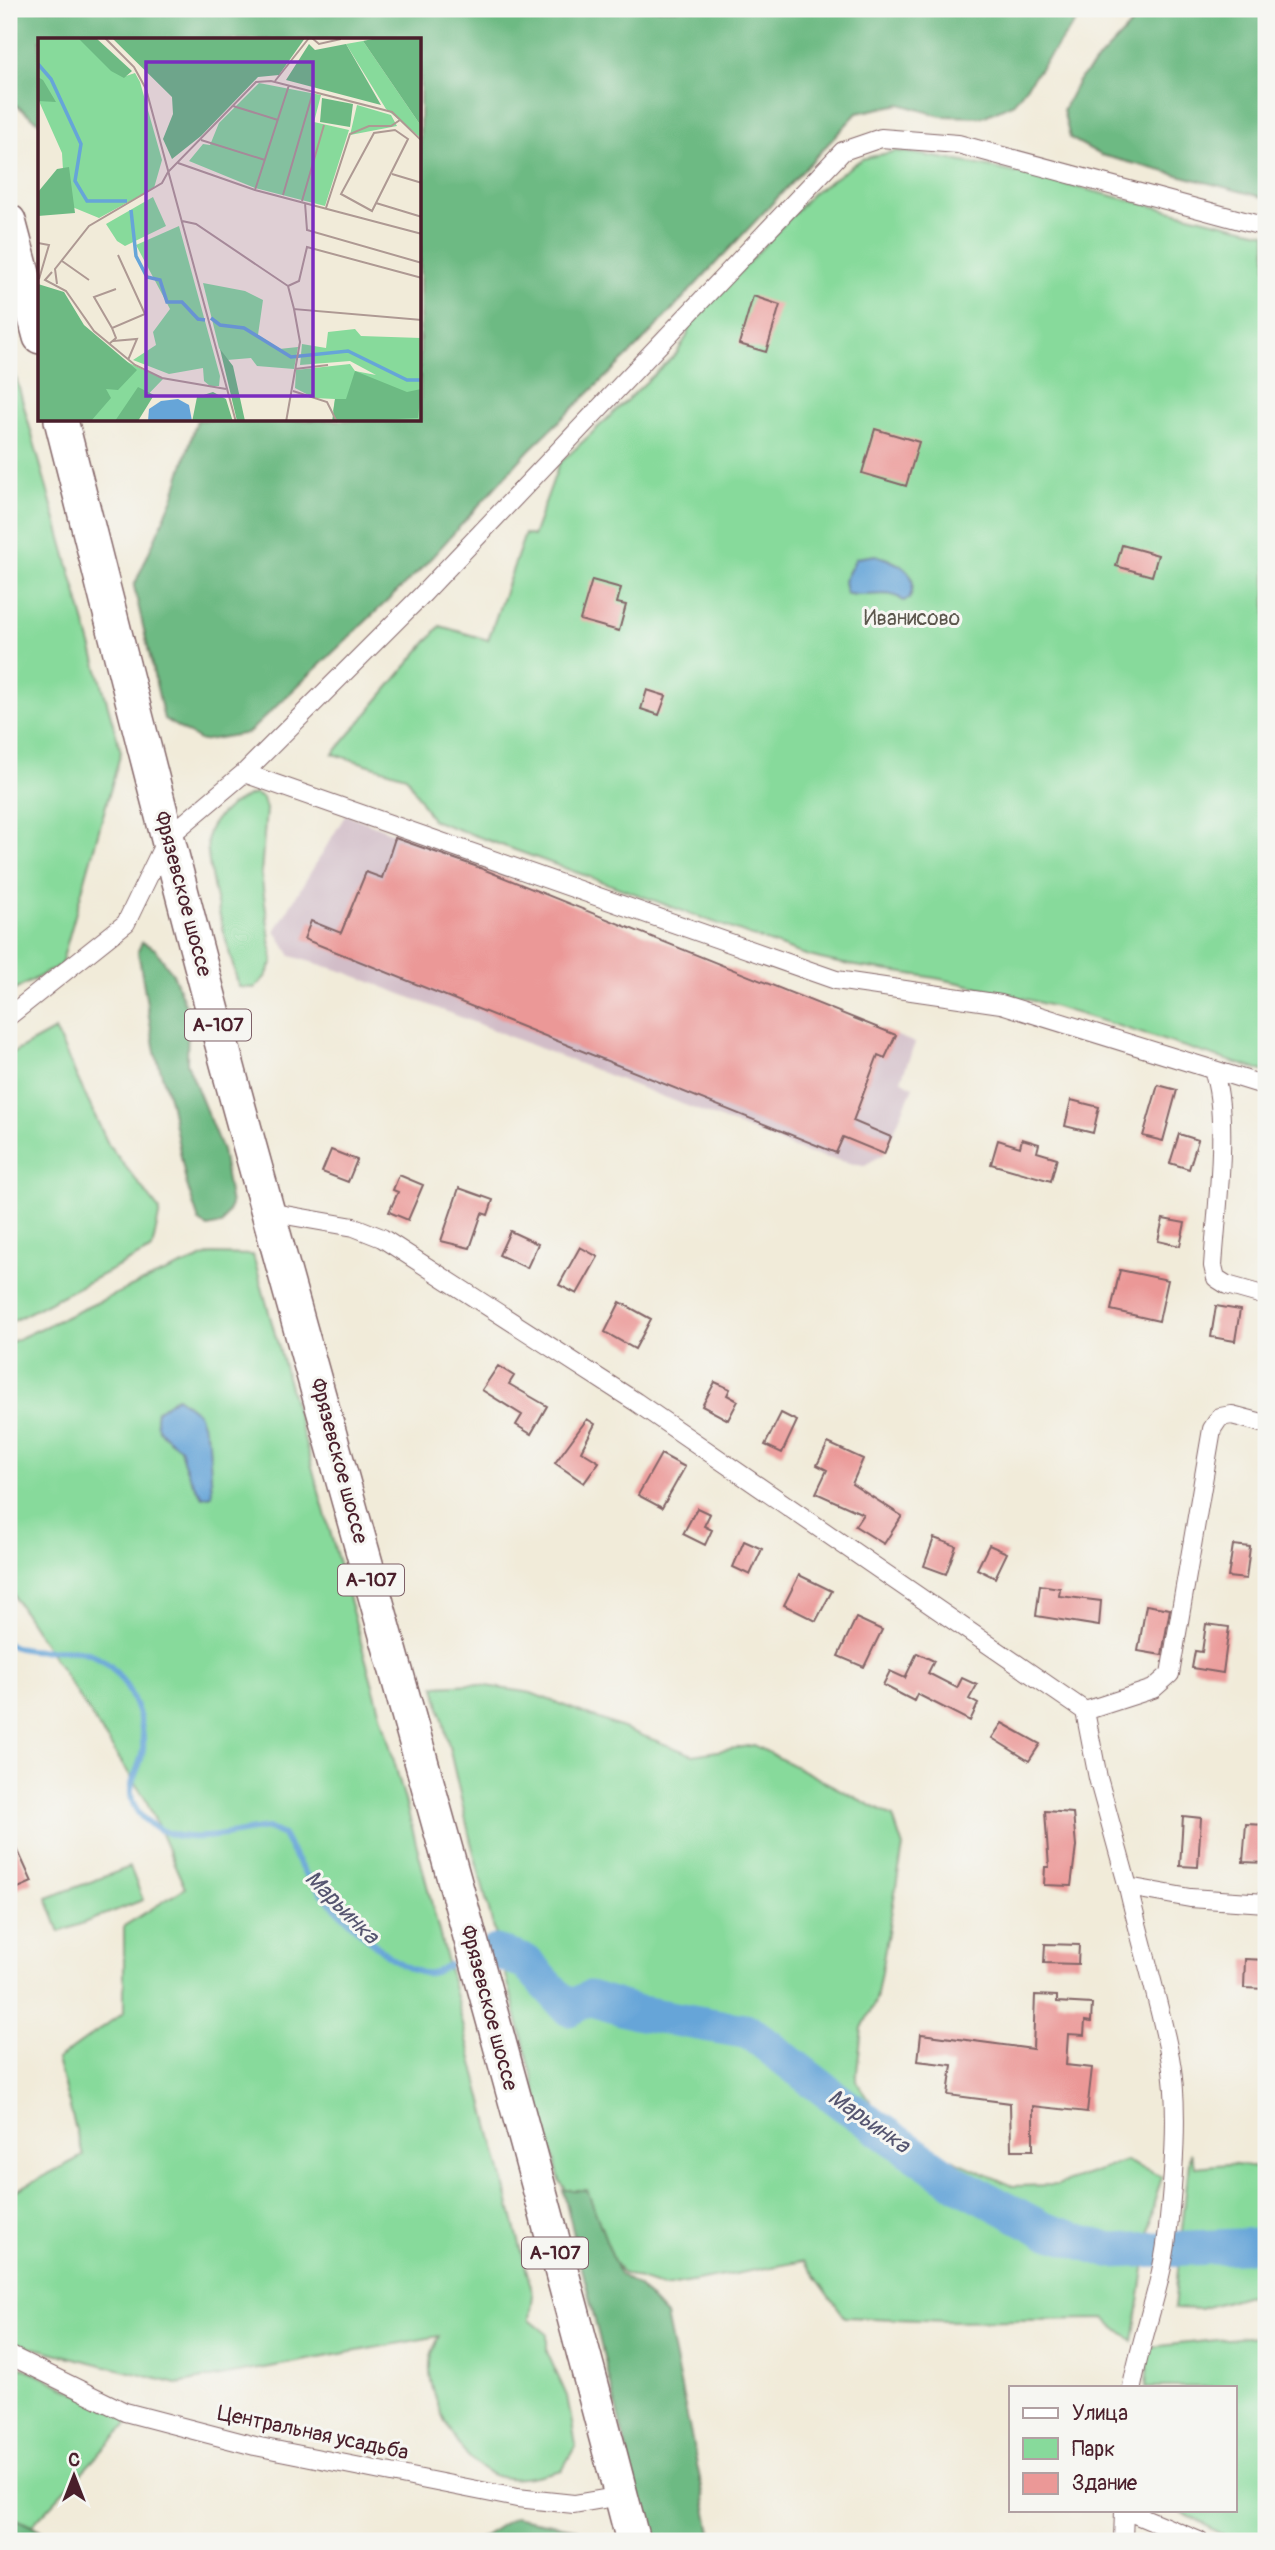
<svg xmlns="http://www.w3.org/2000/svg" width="1275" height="2550" font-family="Pangolin,sans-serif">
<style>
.industrial{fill:#d2bdc8}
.green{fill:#87da9b;stroke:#687c63;stroke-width:2}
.forest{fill:#6dba83;stroke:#5c6c57;stroke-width:2}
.water{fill:#66a5d8;stroke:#586282;stroke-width:2}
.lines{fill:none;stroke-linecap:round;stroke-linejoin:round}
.stream{stroke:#66a5d8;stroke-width:6}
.river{stroke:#66a5d8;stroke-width:35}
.building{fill:#eb9897}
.street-casing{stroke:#846668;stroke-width:20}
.highway-casing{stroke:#846668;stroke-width:36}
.street{stroke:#fff;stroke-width:18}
.highway{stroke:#fff;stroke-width:33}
.labels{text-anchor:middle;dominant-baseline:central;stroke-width:6;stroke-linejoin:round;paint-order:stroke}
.shield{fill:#f6f6f2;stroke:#7e6067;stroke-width:2}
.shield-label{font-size:19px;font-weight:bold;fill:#4a1f2b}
.park-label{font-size:21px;fill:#5c574d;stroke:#f6f6f2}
.street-label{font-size:21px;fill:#4a1f2b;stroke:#f6f6f2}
.water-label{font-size:23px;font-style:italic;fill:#555570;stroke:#f6f6f2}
.inset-river{fill:none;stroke:#66a5d8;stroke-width:3.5}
.inset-road{fill:none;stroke:#ae9993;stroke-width:2}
.view{fill:#7b2cbf;fill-opacity:0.15;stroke:#7b2cbf;stroke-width:3.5}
.inset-edge{fill:none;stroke:#4a1f2b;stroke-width:3.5}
</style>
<rect width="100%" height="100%" fill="#f6f6f2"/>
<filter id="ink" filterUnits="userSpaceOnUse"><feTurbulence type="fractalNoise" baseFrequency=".0143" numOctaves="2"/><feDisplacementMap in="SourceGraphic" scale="14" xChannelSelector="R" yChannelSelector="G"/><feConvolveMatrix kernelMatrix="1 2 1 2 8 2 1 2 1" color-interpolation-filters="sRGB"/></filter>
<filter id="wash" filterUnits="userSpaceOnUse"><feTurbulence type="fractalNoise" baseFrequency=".00686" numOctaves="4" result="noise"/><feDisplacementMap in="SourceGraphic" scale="28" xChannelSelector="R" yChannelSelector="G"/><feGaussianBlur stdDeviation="1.57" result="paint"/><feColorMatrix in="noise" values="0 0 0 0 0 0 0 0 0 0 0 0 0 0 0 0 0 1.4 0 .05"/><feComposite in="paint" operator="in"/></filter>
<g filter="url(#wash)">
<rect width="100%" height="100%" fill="#f1ebd9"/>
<path class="industrial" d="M346,814L915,1043L901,1080L913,1087L884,1154L863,1166L807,1153L345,972L291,956L275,931Z"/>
<path class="green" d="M896,151C1022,168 1142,206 1266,233V1072C1160,1041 1053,1001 945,980C895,970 846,968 799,953L432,820L406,776L333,754L440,626L488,640L525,534L533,536L559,464L677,353L687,336L689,326L813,193L862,159Z
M9,353L121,752L61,965L9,993Z
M255,794L263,799L266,809L261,874L273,961L266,976L255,988L239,987C231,959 200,854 209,831C216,815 238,798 255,794Z
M55,1030L108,1144L160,1211L152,1249L9,1323V1055Z
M211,1254L253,1255L406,1804L533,2295L530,2319L547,2333V2352L567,2396L576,2445L562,2470C542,2475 514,2483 493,2475C459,2462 423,2391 431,2356C433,2349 437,2342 439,2336L177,2384L19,2344L9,2338V2194L83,2156L57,2060L124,2012V1926L185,1888L146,1800L16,1600L9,1583V1343L142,1282Z
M474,1684L531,1693L693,1755L754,1745L893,1817L903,1847L876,2000L862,2028L856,2081L894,2134L1013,2186L1057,2185L1126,2161L1162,2177L1154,2203L1133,2341L1105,2319L947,2321L845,2317L804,2261L664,2287L622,2273L560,2181L471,1842L435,1686Z
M130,1867L143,1900L60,1932L47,1898Z
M1190,2152L1195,2167L1228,2164L1266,2169V2294L1245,2296L1200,2309L1174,2308Z
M1266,2335V2541H1235L1177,2510H1235V2387H1146L1149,2347Z
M9,2361L132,2419L17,2541H9Z"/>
<path class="forest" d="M9,9H1085L1014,103L983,117L941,116L900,104L857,113L637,347L529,450L423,567L248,733L201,741L164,719L134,586L173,498L197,420H420V40H40V123L9,100Z
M1142,9H1266V198L1101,155L1070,138L1063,110L1078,81L1131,25Z
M142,942L155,949L173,974L188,1011L187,1063L222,1150L231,1205L222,1224L208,1227L199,1221L186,1182L170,1101L155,1052L138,951Z
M563,2190H587L619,2274L638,2286L666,2316L713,2541H649Z
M9,2515L61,2541H9Z
M514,2517L577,2529L588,2541H476Z"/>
<path class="water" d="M876,555C899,563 922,571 909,599L903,601C890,587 864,600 846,593L844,581L856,558Z
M177,1397L198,1413L209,1442L212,1495L203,1497C190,1482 184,1467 180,1448C166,1437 152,1431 157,1411Z"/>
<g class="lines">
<path class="stream" d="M9,1644C39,1661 79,1636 110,1666C131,1686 145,1720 143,1749C142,1763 132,1777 131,1790C130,1819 164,1836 188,1837C213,1839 242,1831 268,1828L283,1835C290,1848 296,1861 305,1873C324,1899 388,1964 419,1972C430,1976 440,1970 449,1965"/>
<path class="river" d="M496,1952L526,1962L569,2009L589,1998L635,2012L750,2032L842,2103L957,2183L1043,2229L1110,2251L1266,2245"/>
</g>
<g id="blocks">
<path class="building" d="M753,296L780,305L766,352L739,344Z
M875,429L919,442L906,486L862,473Z
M1122,545L1158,555L1152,576L1116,566Z
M592,580L621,588L617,603L626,605L619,631L580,620Z
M647,690L666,696L659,715L641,709Z
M395,838L475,866L896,1035L885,1058L878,1055L853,1121L891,1137L884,1154L843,1137L836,1153L304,939L311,921L341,933L366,872L382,878Z
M1158,1085L1177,1090L1163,1141L1143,1136Z
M1071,1100L1099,1107L1093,1133L1065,1126Z
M1179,1134L1198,1140L1189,1169L1170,1163Z
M1022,1139L1039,1144L1037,1152L1057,1158L1051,1181L991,1164L998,1140L1020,1147Z
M331,1150L357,1160L348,1182L322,1172Z
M399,1175L423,1185L408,1220L389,1212L398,1192L393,1190Z
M459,1188L493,1200L488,1215L482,1213L470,1248L441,1241Z
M1163,1219L1185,1223L1180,1246L1158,1241Z
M510,1231L538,1244L527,1268L499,1255Z
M580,1247L598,1257L577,1294L559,1285Z
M1120,1270L1168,1280L1159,1321L1111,1310Z
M620,1302L651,1319L635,1349L605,1332Z
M1216,1306L1240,1310L1235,1341L1211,1337Z
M498,1366L514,1376L509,1384L547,1406L531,1434L516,1425L522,1415L482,1390Z
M715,1382L730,1389L727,1395L738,1401L728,1420L702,1406Z
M781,1413L797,1421L782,1453L765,1445Z
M587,1419L595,1424L581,1451L599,1462L584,1483L555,1463Z
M828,1443L863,1459L852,1484L902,1516L884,1544L855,1526L863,1514L816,1493L827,1470L817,1465Z
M661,1454L685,1467L662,1508L638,1495Z
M697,1508L710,1514L704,1526L712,1530L705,1545L683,1534Z
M934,1538L956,1546L946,1574L924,1566Z
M744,1541L762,1549L750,1575L733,1567Z
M989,1545L1007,1553L995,1578L977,1569Z
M1233,1545L1250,1547L1246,1579L1228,1577Z
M799,1575L832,1591L816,1621L784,1605Z
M1040,1585L1060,1588L1059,1596L1101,1601L1099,1626L1036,1616Z
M1146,1605L1170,1609L1162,1655L1138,1651Z
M856,1618L882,1630L864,1667L838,1656Z
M1206,1624L1229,1627L1223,1673L1192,1668L1195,1651L1202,1652Z
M917,1653L934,1661L928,1673L957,1688L962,1678L977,1685L969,1699L978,1704L970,1721L917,1694L914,1701L883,1685L890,1671L905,1678Z
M1002,1723L1040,1744L1029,1761L992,1738Z
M1045,1811L1073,1813L1076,1846L1071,1886L1044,1885L1045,1867H1049Z
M1183,1816L1201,1818L1198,1867L1180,1866Z
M1246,1824L1266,1825V1863L1243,1862Z
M9,1831L32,1882L9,1892Z
M1045,1944L1079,1945L1078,1964L1044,1963Z
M1245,1959L1266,1960V1989L1244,1988Z
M1035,1995L1057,1996V2002L1092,2004L1091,2022L1085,2021L1084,2035L1068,2034L1066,2065L1092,2068L1087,2112L1033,2106V2150H1011L1010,2103L948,2095L952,2065L918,2061L921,2034L1033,2049Z"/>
</g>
</g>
<g filter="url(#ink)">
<use href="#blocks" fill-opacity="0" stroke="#846668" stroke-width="2"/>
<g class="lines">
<g class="street-casing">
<path id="street" d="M244,773L836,980L1001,1004L1266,1086
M9,1016L126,923L167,838L244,773L422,595L843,151L881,138L958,144L1266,227
M1213,1071C1230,1114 1216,1216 1213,1266L1216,1278L1227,1285L1266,1296
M268,1212L354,1227L382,1238L636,1402L1085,1711L1098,1778L1128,1887
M1085,1711L1153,1689L1170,1674L1212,1429L1220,1417L1232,1415L1266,1424
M9,2355L125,2412L255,2446L517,2498L574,2504L621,2496
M1132,2387C1141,2337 1161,2288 1167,2237C1173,2185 1180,2108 1170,2057C1159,2000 1141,1944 1128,1887L1190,1898L1266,1903
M1125,2510L1199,2541
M1123,2541L1124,2510"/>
</g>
<g class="highway-casing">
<path id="highway" d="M9,221L40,337
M61,420C119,648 176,877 238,1104C370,1583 508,2060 633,2541"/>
</g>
<use href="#street" class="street"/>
<use href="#highway" class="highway"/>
</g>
</g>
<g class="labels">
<g class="shield">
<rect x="185" y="1009.5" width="66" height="31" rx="5"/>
<rect x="338" y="1564.5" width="66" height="31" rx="5"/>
<rect x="522" y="2237.5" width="66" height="31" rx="5"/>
</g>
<g class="shield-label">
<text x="218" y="1025">А-107</text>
<text x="371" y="1580">А-107</text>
<text x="555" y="2253">А-107</text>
</g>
<g class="park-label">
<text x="912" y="618">Иванисово</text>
</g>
<g class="street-label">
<text transform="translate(183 894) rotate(75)">Фрязевское шоссе</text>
<text transform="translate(339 1461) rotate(75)">Фрязевское шоссе</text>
<text transform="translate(489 2008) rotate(75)">Фрязевское шоссе</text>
<text transform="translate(313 2433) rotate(12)">Центральная усадьба</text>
</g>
<g class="water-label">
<text transform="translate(342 1907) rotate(45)">Марьинка</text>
<text transform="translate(869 2121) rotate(35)">Марьинка</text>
</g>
</g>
<g transform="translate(38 38)">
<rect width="383" height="383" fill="#f1ebd9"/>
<path d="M0,0H44L88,38L97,35L102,44L124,122L116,150L61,180L27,166L24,115L0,61ZM325,3L383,88V100L348,71L308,6ZM221,45L283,57L276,84L311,92L287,168L217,150L151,123L165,106L172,107L181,85ZM319,67L353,77L359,88L312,97ZM115,159L128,188L87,208L79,203L68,186ZM141,188L182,338L181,348H172L166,343L165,330L131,336L95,322L118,307L115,294L132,271L98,207ZM165,245L207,253L225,262L220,297L241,311L260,309L256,331L219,328L213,320L189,322L181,310ZM317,291L323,298L383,300V383H310L295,373L297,361L276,360L257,350L258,332L312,326L317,333L338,337L312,323L262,327L264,306L288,310L290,294ZM87,323L125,341L98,369L93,383L39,384Z" fill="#87da9b"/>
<path d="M40,0H58L94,33L86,40L73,33ZM74,0H267L241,37L220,39L163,98L134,121L125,101L135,76L134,59ZM339,0H383V88L325,3ZM271,6L277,12L308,6L343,67L248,42ZM0,39L5,42L18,64L0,63ZM284,60L315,66L312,89L282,84ZM31,129L37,175L0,178V154L19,131ZM0,246L26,254L46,287L99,332L80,352L68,351L73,360L53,383H0ZM182,311L195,328L207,383H199ZM317,333L369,354L383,351L380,380L294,384L297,361H308ZM100,349L116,357L100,383H77ZM175,354L188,361L195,384H154L159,359Z" fill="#6dba83"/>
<path d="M140,361L151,367L154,383H110L111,371L123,363Z" fill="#66a5d8"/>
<path class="inset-river" d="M0,26L13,41L43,106L37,143L49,163H89M93,172L98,218L109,239L122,242L129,264H144L160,281L167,282M173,280L182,287L206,290L253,319L310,313L369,342H384"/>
<path class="inset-road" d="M67,0L96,29L108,51L198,384M274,0L281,6L303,1M237,43L271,0M195,68L240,82M357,92L370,101L334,173L303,156L336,95ZM163,102L227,122M140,125L217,152L384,196M354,136L384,145M217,152L251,47M245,157L275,54M264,163L286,87M267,165L269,192L384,225M338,165L384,179M288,170L312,96L331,88H353L362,82M144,183L158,186L250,248L256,271M0,205L11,207L1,241M24,223L51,242M14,234L7,242L28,253L56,293L97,327L124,340L188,351M19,246L17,231L51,188L124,145L130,134L218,44L233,43L354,74L384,103M250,248L261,243L269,209L384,240M74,290L56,259L78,251M75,303L99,301L90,322M71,306L78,300L74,290L107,276L80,217M257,331L290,327M255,353L289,364L299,384M248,384L262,304L256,271L384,282"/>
<path class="view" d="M108,24H275V358H108Z"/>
<rect width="383" height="383" class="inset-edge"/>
</g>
<rect width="1275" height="2550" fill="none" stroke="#f6f6f2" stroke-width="35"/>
<rect x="1009" y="2386" width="228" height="126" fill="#f6f6f2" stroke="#b1a0a2" stroke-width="2"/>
<rect x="1023" y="2408" width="35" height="10" fill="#ffffff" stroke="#b1a0a2" stroke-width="2"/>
<text x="1072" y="2420" font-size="21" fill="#4a1f2b">Улица</text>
<rect x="1023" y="2438" width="35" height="21" fill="#87da9b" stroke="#b1a0a2" stroke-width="2"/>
<text x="1072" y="2456" font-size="21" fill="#4a1f2b">Парк</text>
<rect x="1023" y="2473" width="35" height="21" fill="#eb9897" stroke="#b1a0a2" stroke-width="2"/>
<text x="1072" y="2490" font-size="21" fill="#4a1f2b">Здание</text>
<g transform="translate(74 2476)" stroke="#f6f6f2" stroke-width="5" paint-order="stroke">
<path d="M0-5L12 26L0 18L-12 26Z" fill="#4a1f2b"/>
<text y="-10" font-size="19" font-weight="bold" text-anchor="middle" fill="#4a1f2b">С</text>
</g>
</svg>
